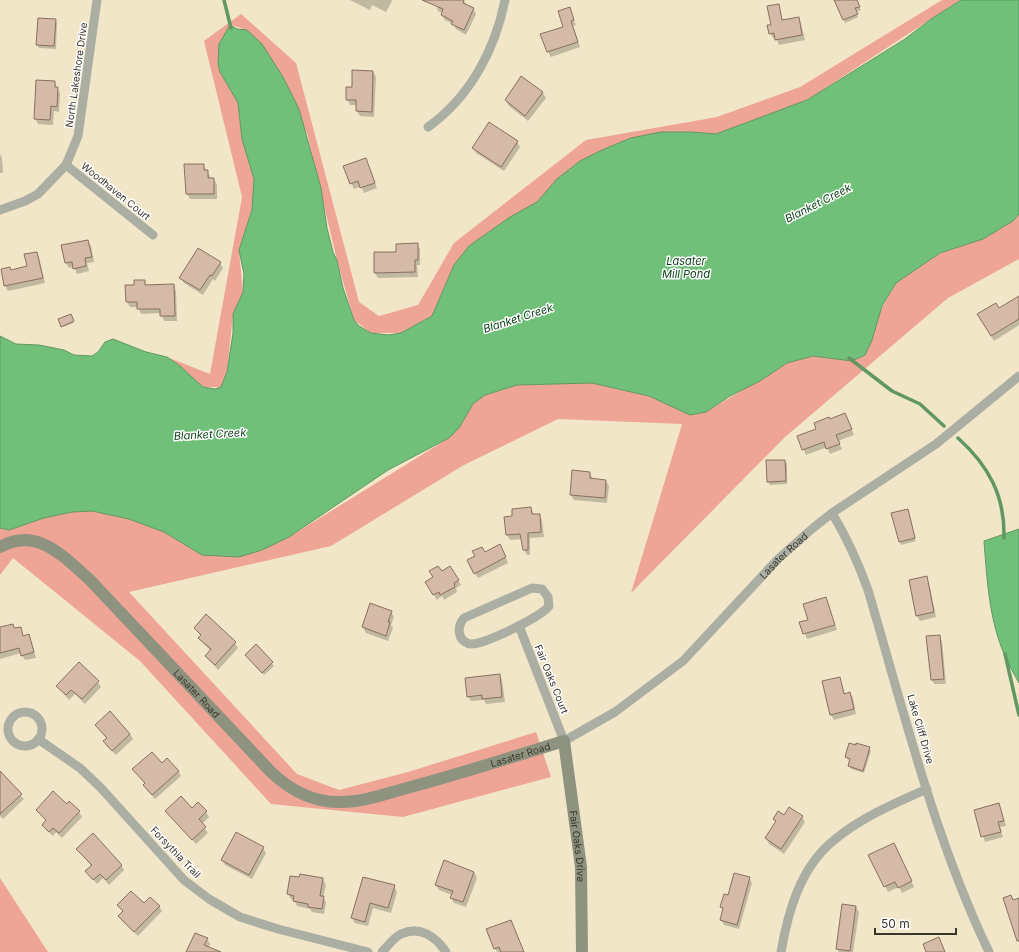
<svg xmlns="http://www.w3.org/2000/svg" width="1019" height="952" font-family="Inter,sans-serif">
<style>
.green{fill:#efa596}
.water{fill:#71c079;stroke:#619762}
.shadow{fill:#0003}
.lines{fill:none;stroke-linecap:round;stroke-linejoin:round}
.stream{stroke:#619762;stroke-width:3.5}
.building{fill:#d5bba7;stroke:#88705e}
.street{stroke:#abaea2;stroke-width:9}
.secondary{stroke:#8e9380;stroke-width:12}
.labels{text-anchor:middle;dominant-baseline:central;stroke-width:3;stroke-linejoin:round;paint-order:stroke}
.street-label{font-size:10px;fill:#3b362b;stroke:#fff}
.water-label{font-size:11px;font-style:italic;fill:#0b4518;stroke:#fff}
</style>
<rect width="100%" height="100%" fill="#f2e6c9"/>
<path class="green" d="M942,0H960L807,100L537,202L454,265L432,316L401,333H371L354,320L337,260L307,133L241,28L230,25L220,72L238,103L242,139L254,179L252,210L239,250L243,292L233,314L227,372L221,387H203L180,366L167,357L210,374L242,197L204,41L241,14L296,63L359,302L379,316L418,305L454,243L586,140L717,117L800,87Z
M1019,214V259L948,298L785,437L631,593L682,424L558,419L464,465L331,546L129,592L297,774L339,790L408,772L536,732L551,777L403,817L271,804L140,661L13,558L0,575V528L9,530L44,518L72,512L92,511L129,519L164,532L202,555L262,550L289,537L449,438L459,428L473,404L485,395L517,385L592,383L649,396L691,415L706,412L787,363L813,356L852,361L896,283L940,253L983,239L1013,221Z
M0,878L48,952H0Z"/>
<path class="water" d="M961,0H1019V214L1013,221L983,239L940,253L896,283L882,306L872,340L865,355L852,361L813,356L787,363L760,381L730,396L706,412L690,415L649,396L592,383L517,385L485,395L473,404L459,428L449,438L388,470L289,537L262,550L239,557L202,555L164,532L129,519L92,511L72,512L44,518L9,530L0,528V336L16,344L39,345L64,350L74,355L92,356L98,352L105,342L113,339L146,352L167,357L180,366L203,387L215,389L221,387L227,372L233,333V314L243,292L244,274L239,250L252,210L254,179L242,139L238,103L220,72L218,64L219,44L230,25L237,29L247,30L262,44L283,77L299,109L321,188L327,228L333,252L337,260L343,288L354,320L359,326L371,333L389,335L401,333L432,316L454,265L469,246L510,217L537,202L557,179L580,161L602,150L631,138L661,132H691L716,134L807,100L905,39L931,19Z
M1019,529V683C1014,674 1009,665 1005,656C989,620 987,579 984,541Z"/>
<path class="shadow" d="M350,0H391L392,1L386,12L372,5L370,10Z
M438,0H463L467,5L473,9L476,14L466,35L456,29L453,24L445,20L442,15L443,13L438,11L436,5Z
M835,0H856L861,10L856,12L858,17L845,23Z
M778,5L783,21L798,18L801,23L805,40L779,45L776,38H773L770,33Z
M569,9L576,25L573,26L580,47L551,57L548,52L564,27Z
M55,20L57,23L56,49L39,48L37,45Z
M373,72L376,77L374,117L360,116L357,111V105H350L347,99L353,88Z
M522,78L543,93L546,98L528,121L509,106L506,100Z
M54,82L60,93L59,112L54,111L53,125L38,124L35,118Z
M490,124L517,142L520,147L504,171L476,153L474,148Z
M0,154L2,158L3,173H0Z
M365,159L377,188L364,193L361,186L354,189L344,167Z
M203,165L210,176V179H214L217,185V199H190L187,194Z
M88,241L91,246L94,262L87,263L89,271L77,274L74,267L69,268L66,263L63,246Z
M417,244L420,249V265H417L418,277L378,278L375,273V253H397Z
M37,253L39,258L45,283L8,291L5,286L10,268L12,271L28,267Z
M220,263L223,268L215,281L213,279L203,295L184,283L181,278Z
M144,281L147,286L174,285L176,291L177,321H164L161,313L141,314L138,307H130L127,302L135,286Z
M1019,297V325L994,341L978,315L998,309Z
M70,315L74,323L63,327L59,320Z
M848,420L854,435L838,441L842,449L830,454L827,447L806,455L798,437L817,429L830,421Z
M785,461L787,464V484L770,485L768,482Z
M590,473L593,480L606,481L609,486L607,503L574,500L571,495Z
M531,508L534,515H539L542,520L544,537L530,538V555H527L524,550L522,539L510,540L507,535L505,518L513,517Z
M907,510L916,541L901,545L900,542Z
M503,551L508,563L478,578L475,573L485,553Z
M450,568L461,585L456,588L457,592L444,600L442,596L437,600L426,582Z
M926,578L929,583L936,617L920,621L917,616Z
M826,599L837,630L807,639L801,623L809,620Z
M371,605L391,612L394,617L391,625L393,628L388,641L366,633L363,627Z
M206,616L235,643L238,648L218,670L206,656L211,651L203,643L200,638L201,636L195,628Z
M0,628H20L24,637L28,635L31,641L36,658L25,660L21,653L0,659Z
M939,636L942,641L946,684H934L932,679Z
M248,658L272,663L274,666L264,675Z
M79,664L98,682L101,687L85,704L75,694L69,700L57,686Z
M499,675L502,680L505,702L486,704L484,700L471,701L468,696Z
M840,678L845,694L850,693L853,698L856,714L834,720L831,715Z
M96,725L130,734L133,739L116,755L107,746L104,741L107,739Z
M869,748L871,751L864,773L851,769L849,766L850,761L846,757Z
M162,765L178,771L181,776L155,799L147,790L144,785L145,784L134,769Z
M0,773L24,799L3,819L0,816Z
M999,804L1006,826L1000,827L1003,837L985,842L975,811Z
M67,805L79,812L82,817L62,838L56,832L53,836L46,830L43,825L46,821L37,810Z
M192,809L206,812L209,817L202,824L208,833L196,844L166,811Z
M784,816L802,817L805,822L784,854L769,844L766,838L776,823L774,819Z
M263,848L266,853L252,879L225,865L222,860Z
M77,849L121,865L124,870L109,885L103,878L97,884L87,871L92,867Z
M896,849L914,887L902,893L899,887L888,892L870,856Z
M474,872L477,878L466,907L454,903L451,898L452,895L439,890L436,885Z
M300,876L323,879L326,885L323,897L326,902L324,914L312,912L310,909L297,906L294,900L291,899L288,894Z
M363,878L394,886L397,892L391,913L373,908L368,926L355,923L352,918Z
M749,878L752,883L739,929L724,925L721,920L724,911L721,907L729,896Z
M119,905L159,906L162,911L138,936L122,921L119,916L123,912Z
M856,907L859,912L853,952H839L837,949Z
M511,921L524,952H497L495,948Z
M207,939L210,944L208,948L218,952H187Z"/>
<g class="lines">
<path class="stream" d="M224,0L231,28
M849,358L892,391L920,404L944,426
M958,438C989,466 1005,496 1004,538
M1005,654L1019,715"/>
</g>
<path class="building" d="M422,0H464L463,3L474,8L464,30L451,24L453,21L441,15L443,9Z
M834,0H857L860,7L855,8L858,14L843,20Z
M779,4L782,20L799,17L802,35L775,40L774,33L769,34L767,25H771L767,6Z
M570,7L574,20L571,21L578,42L547,52L540,34L563,27L558,11Z
M38,18L56,19L54,46L36,45Z
M352,70L373,71L372,112L356,111V100H346V87H352Z
M521,76L543,92L525,116L505,100Z
M36,80L55,81V87H58L57,107L51,106L50,120L34,119Z
M489,122L518,141L501,167L472,148Z
M366,158L375,183L360,188L358,181L350,184L343,166Z
M184,164H204V170H208V178H214V194H186Z
M88,240L92,257L85,258L86,266L73,269L72,262L65,263L61,245Z
M418,243V260H415V272L374,273V252H396V244Z
M198,248L221,262L212,276L210,275L200,290L179,278Z
M37,252L43,278L4,286L1,269L10,267L11,270L27,266L24,254Z
M134,280H145V285L174,284L175,316H160V309H137V302H126L125,285H134Z
M1019,296V319L991,336L977,314L996,303L999,308Z
M71,314L74,321L61,327L58,319Z
M845,413L852,429L836,435L840,444L826,449L824,442L802,450L797,436L816,429L814,423L829,417L830,419Z
M766,460H785L786,481L767,482Z
M572,470L590,472V478L606,480L605,498L570,495Z
M531,507L532,514H540L541,532L528,533V550H523L520,534L506,535L504,517L512,516V509Z
M908,509L915,538L899,542L891,513Z
M500,544L506,557L474,574L467,560L475,556L472,551L482,547L485,552Z
M438,566L442,571L450,566L459,580L454,583L455,587L440,595L439,592L433,595L425,582L433,577L429,571Z
M927,576L934,612L916,616L909,580Z
M826,597L835,625L803,634L799,622L808,620L803,604Z
M370,603L392,611L388,622H390L386,636L362,627Z
M206,614L236,642L215,665L205,656L211,649L198,638L201,635L194,628Z
M13,624L14,628L21,627L23,636L29,634L34,652L21,656L19,648L0,653V627Z
M940,635L944,679L931,680L926,636Z
M256,644L273,662L262,673L245,655Z
M79,662L99,681L82,699L71,690L66,695L56,686Z
M500,674L502,697L482,699V695L467,697L465,678Z
M840,677L844,694L850,692L854,709L830,715L822,681Z
M110,711L130,734L112,751L103,741L107,738L95,725Z
M849,743L856,745V743L870,747L863,771L848,766L850,759L845,757Z
M152,752L162,763L167,758L179,771L152,795L143,785L145,783L132,769Z
M0,771L22,794L0,814Z
M53,791L67,804L69,801L80,811L59,833L53,828L49,832L42,825L46,820L36,810Z
M181,796L192,808L198,802L207,811L199,819L206,827L192,840L165,811Z
M999,803L1004,821L998,822L1001,832L981,837L974,810Z
M789,807L803,816L781,849L765,838L776,821L773,819L778,811L784,815Z
M236,832L264,847L249,875L221,860Z
M93,833L122,865L106,880L100,874L93,880L85,871L92,865L76,849Z
M894,843L912,881L898,888L895,882L884,887L868,855Z
M444,860L474,872L463,902L450,898L453,891L435,885Z
M734,873L750,877L737,925L720,920L723,908L720,907L724,894L728,895Z
M300,874L323,878L320,896H324L322,909L308,907V904L293,901L294,896L287,894L290,876L299,877Z
M363,877L395,885L388,908L370,903L365,922L351,918Z
M131,891L144,903L150,897L160,906L134,932L118,916L123,911L117,905Z
M1011,895L1013,900L1019,898V941H1017L1003,898Z
M842,904L856,906L850,951L836,949Z
M511,920L524,952H501L499,947L494,949L486,929Z
M195,933L208,938L204,945L221,952H186Z
M939,937L945,952H926L923,944Z"/>
<g class="lines">
<g class="street">
<path d="M428,127C470,97 495,50 505,0"/>
<path d="M66,165L153,235"/>
<path d="M0,210L25,201L38,194L66,165L78,136L97,0"/>
<path d="M832,513C847,538 858,562 868,590C904,712 934,837 989,952"/>
<path d="M532,588L542,589L548,597L549,606C541,617 485,644 471,644C467,644 461,640 460,635C458,629 460,623 464,618Z"/>
<path id="s1" d="M519,626L564,741L615,712L683,661L778,559L813,528L832,513L936,444L1019,376"/>
<circle cx="25" cy="729" r="17"/>
<path d="M38,739L80,768L101,788L184,880L209,899L240,917L278,929L368,952"/>
<path d="M382,952C388,946 393,938 401,934C420,925 436,937 446,952"/>
<path d="M781,952C788,912 800,868 833,841C860,818 895,803 927,789"/>
</g>
<path class="secondary" id="s2" d="M0,547C37,526 64,557 90,580L271,772C289,789 312,802 338,802C361,803 385,794 407,788C460,774 512,757 564,741L581,867L582,952"/>
</g>
<g class="labels">
<g class="street-label">
<text transform="translate(76 75) rotate(-82)">North Lakeshore Drive</text>
<text transform="translate(116 191) rotate(39)">Woodhaven Court</text>
<text stroke="none"><textPath href="#s1" startOffset="413">Lasater Road</textPath></text>
<text transform="translate(552 679) rotate(68)">Fair Oaks Court</text>
<text stroke="none"><textPath href="#s2" startOffset="260">Lasater Road</textPath></text>
<text transform="translate(921 729) rotate(74)">Lake Cliff Drive</text>
<text stroke="none"><textPath href="#s2" startOffset="632">Lasater Road</textPath></text>
<text stroke="none"><textPath href="#s2" startOffset="784">Fair Oaks Drive</textPath></text>
<text transform="translate(176 852) rotate(46)">Forsythia Trail</text>
</g>
<g class="water-label">
<text transform="translate(818 203) rotate(-27)">Blanket Creek</text>
<text x="686" y="261">Lasater<tspan x="686" dy="13">Mill Pond</tspan></text>
<text transform="translate(518 318) rotate(-18)">Blanket Creek</text>
<text transform="translate(210 434) rotate(-3)">Blanket Creek</text>
</g>
</g>
<path d="M875 928v6h81v-6" fill="none" stroke="#3b362b" stroke-width="2"/>
<text x="881" y="928" font-size="12" fill="#3b362b" stroke="#ffffff" stroke-width="3" paint-order="stroke">50 m</text>
</svg>
